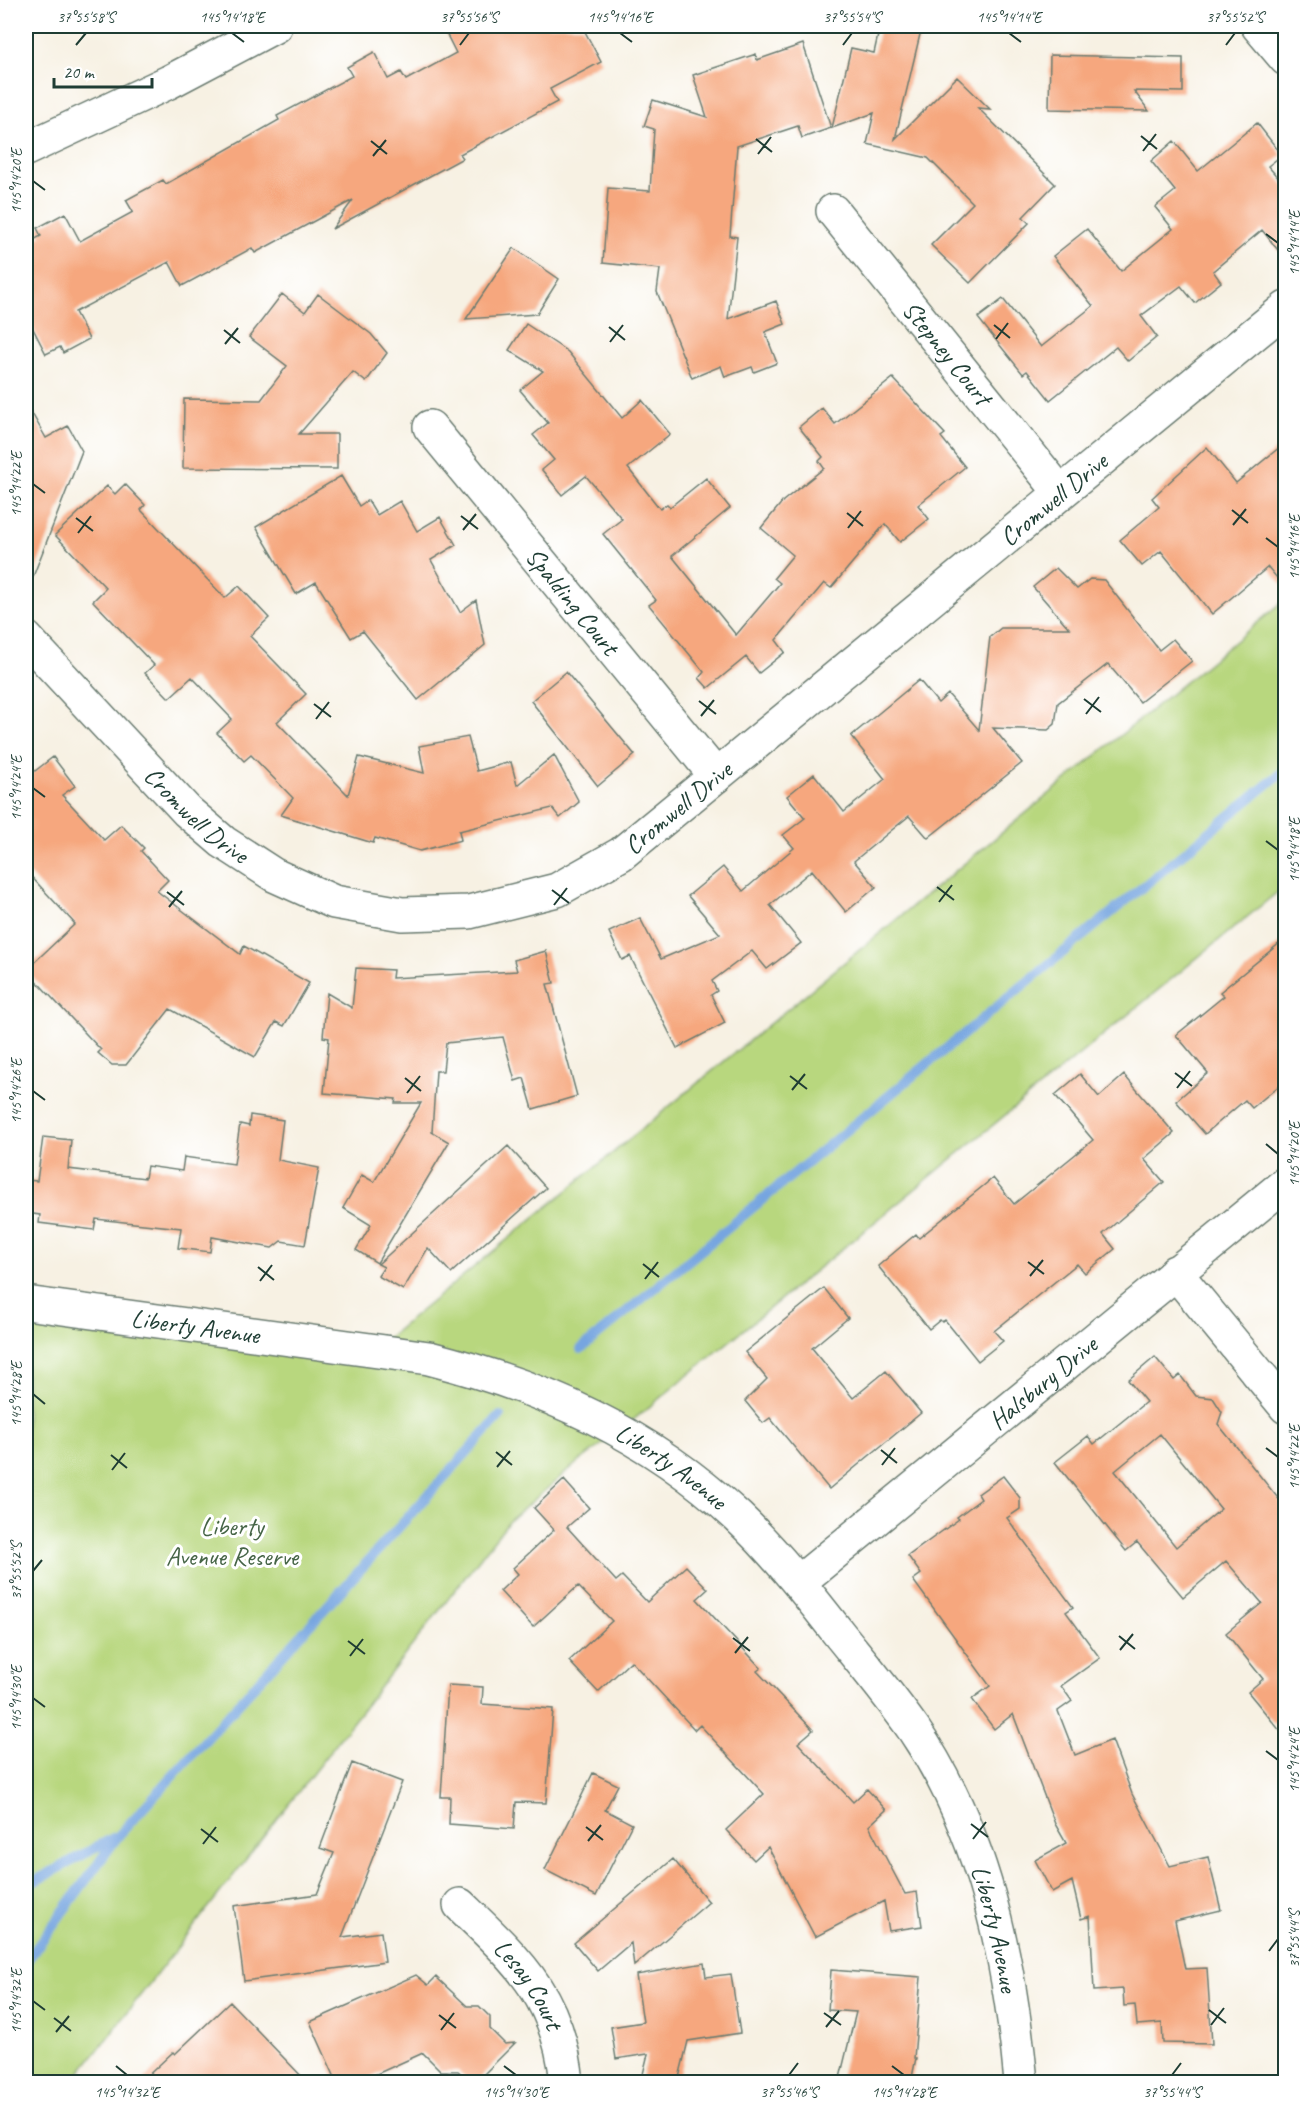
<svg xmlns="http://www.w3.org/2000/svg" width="1311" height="2108" font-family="Caveat,sans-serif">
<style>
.green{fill:#b8d77e;stroke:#6c8a59;stroke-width:1.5}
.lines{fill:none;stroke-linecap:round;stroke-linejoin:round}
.stream{stroke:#76a5e0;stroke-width:10}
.building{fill:#f6a77e;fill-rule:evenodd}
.minor-casing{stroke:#6b7c71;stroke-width:36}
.minor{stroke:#fff;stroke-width:33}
.ticks{fill:none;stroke:#1f3d34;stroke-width:2}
.labels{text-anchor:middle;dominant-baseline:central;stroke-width:6;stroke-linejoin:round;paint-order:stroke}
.street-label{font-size:26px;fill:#1f3d34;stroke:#fff}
.park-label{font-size:26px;fill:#456446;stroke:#fff}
.neatline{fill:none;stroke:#1f3d34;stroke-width:2}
.ticks-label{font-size:15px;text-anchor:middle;fill:#1f3d34}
</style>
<rect width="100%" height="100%" fill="#fff"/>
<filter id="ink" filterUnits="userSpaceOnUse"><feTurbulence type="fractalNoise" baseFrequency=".0167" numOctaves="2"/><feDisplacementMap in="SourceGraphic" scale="12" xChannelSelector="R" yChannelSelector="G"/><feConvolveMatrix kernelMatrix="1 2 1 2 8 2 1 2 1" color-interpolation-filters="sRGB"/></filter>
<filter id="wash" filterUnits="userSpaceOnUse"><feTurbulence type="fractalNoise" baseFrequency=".008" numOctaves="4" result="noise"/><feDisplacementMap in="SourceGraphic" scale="24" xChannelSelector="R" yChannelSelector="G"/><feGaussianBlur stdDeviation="1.35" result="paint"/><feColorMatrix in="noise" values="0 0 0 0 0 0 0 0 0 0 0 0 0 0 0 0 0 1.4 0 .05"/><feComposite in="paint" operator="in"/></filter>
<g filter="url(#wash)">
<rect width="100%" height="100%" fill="#f7f1e3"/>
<path class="green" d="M1285,600V886L621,1430L577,1463L508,1522L73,2082H26V1304L373,1350Z"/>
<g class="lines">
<path class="stream" d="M581,1349L1286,769
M26,1886L115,1837
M26,1962L119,1835L500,1416"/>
</g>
<g id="blocks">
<path class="building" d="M461,26H582L601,62L550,89L557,102L460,154L463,158L332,229L353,200L255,253L252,248L182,286L169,262L75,312L89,339L63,353L60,347L46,354L26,315V244L41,236L37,228L65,213L80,241L133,212L126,200L163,180L166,184L279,120L277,116L352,76L347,67L374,52L388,79L401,72L406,80L456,53L446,33Z
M880,26H922L895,139L957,77L990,109L978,108L1055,184L1023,217L1029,223L970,283L931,245L973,203L928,158L867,144L874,113L832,128L851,48L874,53Z
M803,44L831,128L802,138L798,126L737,146L730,236L737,237L728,319L776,301L785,324L765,332L777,363L754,372L752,367L725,377L721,366L692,378L657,292L660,269L603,263L608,188L650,191L654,129L644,126L653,100L707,117L693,75L756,54L757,60Z
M1050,55L1183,58V92L1134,91L1149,111L1049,109Z
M1257,123L1282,155L1268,166L1286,187V260L1262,230L1213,271L1221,282L1195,303L1181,286L1141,316L1157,337L1128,361L1116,347L1050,400L1027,371L1023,374L978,318L1003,299L1041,347L1093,306L1053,256L1087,229L1121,271L1173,229L1155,207L1175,191L1151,161L1174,141L1198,171Z
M514,248L559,279L537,314L466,319Z
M282,294L305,312L318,294L371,334L387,353L366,382L353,372L299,434H337V469L183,468L184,399L261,400L287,366L249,337Z
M526,324L568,352L622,418L642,400L670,434L628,468L660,509L667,504L670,507L706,478L730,508L672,556L736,635L780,583L774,578L793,555L761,528L783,501L824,468L819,461L823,457L799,427L822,408L835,424L893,378L945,434L941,437L965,467L918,505L929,519L900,542L885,524L831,588L824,583L776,640L785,652L759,673L746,657L708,688L699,678L704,672L649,605L656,600L603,534L622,519L586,476L562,495L542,470L554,460L533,435L548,423L520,390L543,371L509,350Z
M26,403L46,438L68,426L82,451L27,592Z
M1286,442V589L1268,567L1212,614L1161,551L1142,566L1120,540L1159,507L1152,498L1207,447L1236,483Z
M341,476L359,506L368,500L377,515L400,501L417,531L440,517L456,545L431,560L460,612L476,600L485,645L418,700L363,631L351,638L316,582L296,594L256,527Z
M125,484L145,505L141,510L225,598L239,586L269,618L250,636L306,694L277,722L348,795L359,757L424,773L419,746L468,737L477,771L511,762L517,785L554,755L579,802L560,818L552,808L459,831L461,840L420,851L375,838L373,843L281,815L293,798L251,755L244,761L217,733L232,719L192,677L169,698L145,673L154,665L93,601L106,588L55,535L107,486L115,494Z
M1056,568L1077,589L1090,579L1104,580L1159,650L1173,639L1192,661L1140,702L1108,664L1058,703L1055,724L1048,730L993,728L1022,763L928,838L909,816L854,861L876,887L846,912L812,870L770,905L801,943L767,969L752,951L712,981L717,991L711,995L725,1023L677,1048L630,956L622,960L609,932L640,918L661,959L720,934L688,896L723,867L743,891L794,848L783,835L805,818L787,796L814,774L844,812L885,779L851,736L919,680L938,703L948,694L979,730L990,637L1001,628H1069L1033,587Z
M566,672L635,755L598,786L531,701Z
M53,757L75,786L62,795L104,840L121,825L144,848L141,851L168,880L157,891L240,954L244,946L309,983L284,1026L276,1022L255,1057L170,1009L126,1065H112L98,1053L101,1050L26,970L75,924L26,871V778Z
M1286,938V1080L1252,1108L1245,1100L1205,1134L1176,1101L1208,1073L1176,1035L1224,996L1220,992Z
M546,951L554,983L547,984L577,1096L533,1109L524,1078L515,1081L503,1037L446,1043L443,1071H436L432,1132L449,1142L377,1263L356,1250L371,1225L343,1208L362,1175L374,1182L421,1103H395L396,1099L324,1093L329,1038L323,1037L327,993L352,1008L356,968L393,970L392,978L517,971L514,960Z
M1080,1074L1099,1097L1124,1075L1174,1133L1144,1159L1164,1182L1103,1234L1115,1249L1085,1273L1077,1264L994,1331L1003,1341L978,1361L945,1320L942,1322L940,1320L929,1329L878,1266L916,1234L919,1238L993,1178L1014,1204L1093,1140L1055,1095Z
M250,1115L283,1120L278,1160L319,1168L305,1245L281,1241L272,1248L212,1237L210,1252L178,1248L181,1228L96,1219L94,1230L39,1223L40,1215L26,1213V1180L37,1181L43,1137L71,1140L68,1169L145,1178L147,1166L182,1171L184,1157L234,1164L240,1124L249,1126Z
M508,1146L546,1188L451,1273L428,1248L403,1290L378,1276L384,1267L378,1264Z
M824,1288L848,1318L812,1348L853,1398L886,1371L921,1413L829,1489L770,1418L763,1423L745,1401L767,1379L745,1352Z
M1155,1357L1174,1380L1180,1375L1196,1396L1213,1398L1222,1412L1218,1424L1286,1508V1738L1248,1692L1263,1679L1226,1633L1262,1603L1226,1561L1183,1597L1137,1542L1126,1551L1055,1462L1088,1436L1094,1444L1146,1402L1128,1380ZM1160,1434L1221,1509L1176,1547L1115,1471Z
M1003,1476L1020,1498V1509L1007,1518L1073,1607L1066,1612L1100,1658L1061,1686L1072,1701L1058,1711L1075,1755L1112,1740L1132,1794L1170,1866L1208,1857L1221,1910L1175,1921L1185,1969L1207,1968L1212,2044L1163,2043L1162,2023L1137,2025L1135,2005L1124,2006L1123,1989L1094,1991L1090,1916L1081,1919L1072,1881L1052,1892L1035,1860L1066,1843L1055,1824L1013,1714L994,1729L972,1699L990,1686L913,1580L921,1574L908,1556L959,1519L957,1517L981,1499L978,1494Z
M564,1480L589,1508L567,1527L616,1581L622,1576L647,1602L686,1566L708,1589L697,1599L761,1668L757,1671L813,1730L798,1743L853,1802L867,1789L886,1810L869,1826L905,1894L917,1892L922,1926L889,1931L884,1901L815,1937L768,1847L754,1860L726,1830L764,1794L700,1725L695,1730L631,1661L598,1692L569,1661L612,1621L578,1586L533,1627L500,1591L518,1574L513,1568L554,1530L534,1508Z
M448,1685L483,1687L482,1704L553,1709L546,1803L516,1802L514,1829L449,1824L450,1797H441Z
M352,1763L402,1782L342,1937L381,1932L385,1962L244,1981L234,1906L317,1894L334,1853L320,1848Z
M593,1773L618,1785L605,1810L632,1824L596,1896L545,1870Z
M673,1859L709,1902L634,1966L631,1943L598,1971L574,1943Z
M704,1963L706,1977L731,1974L740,2033L688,2041L678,2082H641L648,2054L616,2059L611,2027L643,2022L636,1975Z
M831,1970L921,1977L914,2058H916L911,2082H839L856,2012L828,2010Z
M416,1975L428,1985L436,1977L467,2006H479L490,2017V2029L505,2044L515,2043L476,2082H471L458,2071H441L423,2053L359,2082H337L310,2022Z
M230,2002L307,2082H141L173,2052L175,2054Z"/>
</g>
</g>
<g filter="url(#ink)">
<use href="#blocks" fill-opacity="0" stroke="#6b7c71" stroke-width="1.5"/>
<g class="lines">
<g class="minor-casing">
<g id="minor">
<path d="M1258,26L1286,59"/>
<path d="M26,149L169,82L275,26"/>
<path id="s1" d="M833,211L1060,492"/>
<path id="s2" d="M430,427L716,776"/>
<path id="s3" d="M26,638L187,811L223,842L274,875L334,902L402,914L469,912L557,890L621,854L1286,308"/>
<path d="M1175,1272L1286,1407"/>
<path id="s4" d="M26,1303L429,1358C546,1388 648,1433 738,1517C776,1553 808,1594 840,1635C865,1666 891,1697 914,1730C984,1833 1010,1961 1021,2082"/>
<path id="s5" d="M799,1582L1286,1183"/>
<path id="s6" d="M460,1905C519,1962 558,1996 567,2082"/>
</g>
</g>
<use href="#minor" class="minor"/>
</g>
</g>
<path class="ticks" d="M232,33L244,42M620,33L632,42M1009,33L1021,42M76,45L86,33M460,45L469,33M843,45L852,33M1226,45L1235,33M1141,136L1157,149M756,139L772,152M371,141L387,154M1143,151L1156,134M758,154L771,137M373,156L386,140M33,181L45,190M1266,234L1278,243M994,325L1010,338M609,327L625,340M224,330L240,343M996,339L1008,323M610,342L623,325M225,344L238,328M33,484L45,493M1232,510L1248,523M847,513L863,526M461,516L478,529M76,518L93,531M1233,525L1246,509M848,528L861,511M463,530L476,514M78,533L91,516M1266,538L1278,547M1084,699L1101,712M699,701L716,714M314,704L331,717M1086,714L1099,697M701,716L714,700M316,719L329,702M33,788L45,797M1266,841L1278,850M937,887L954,900M552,890L569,903M167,892L184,905M939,902L952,885M554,905L567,888M169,907L182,891M1175,1073L1192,1086M790,1076L807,1089M405,1078L421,1091M1177,1088L1190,1071M792,1090L805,1074M33,1091L45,1100M407,1093L420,1076M1266,1144L1278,1154M1028,1262L1044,1274M643,1264L659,1277M258,1267L274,1280M1030,1276L1043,1260M645,1279L658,1262M260,1281L272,1265M33,1394L45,1404M1266,1448L1278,1457M881,1450L897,1463M496,1452L512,1465M111,1455L127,1468M882,1465L895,1448M497,1467L510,1451M112,1470L125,1453M33,1571L42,1560M1119,1636L1135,1649M733,1638L750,1651M348,1641L365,1654M1120,1650L1133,1634M735,1653L748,1637M350,1656L363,1639M33,1698L45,1707M1266,1751L1278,1760M971,1824L988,1837M586,1827L603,1840M201,1829L218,1842M973,1839L986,1822M588,1841L601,1825M203,1844L216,1827M1269,1951L1278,1939M33,2001L45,2010M1209,2010L1226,2023M824,2013L841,2025M439,2015L456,2028M54,2018L71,2031M1211,2025L1224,2008M826,2027L839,2011M441,2030L454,2013M56,2032L69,2016M116,2066L127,2075M504,2066L516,2075M892,2066L904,2075M789,2075L798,2063M1172,2075L1181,2063"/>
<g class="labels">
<g class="street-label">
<text stroke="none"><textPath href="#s1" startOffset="182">Stepney Court</textPath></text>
<text stroke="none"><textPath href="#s3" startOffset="1270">Cromwell Drive</textPath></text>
<text stroke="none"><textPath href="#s2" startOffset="225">Spalding Court</textPath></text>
<text stroke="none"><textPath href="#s3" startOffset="784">Cromwell Drive</textPath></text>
<text stroke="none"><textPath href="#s3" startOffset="246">Cromwell Drive</textPath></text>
<text stroke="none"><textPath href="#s4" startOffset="171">Liberty Avenue</textPath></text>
<text stroke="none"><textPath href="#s5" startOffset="315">Halsbury Drive</textPath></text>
<text stroke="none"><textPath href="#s4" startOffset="674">Liberty Avenue</textPath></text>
<text stroke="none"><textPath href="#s4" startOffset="1251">Liberty Avenue</textPath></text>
<text stroke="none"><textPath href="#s6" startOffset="106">Lesay Court</textPath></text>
</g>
<g class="park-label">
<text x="232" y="1526">Liberty<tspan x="232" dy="30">Avenue Reserve</tspan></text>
</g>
</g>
<rect width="1311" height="2108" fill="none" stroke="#fff" stroke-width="66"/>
<path d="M54 78v9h98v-9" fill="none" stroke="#1f3d34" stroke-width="3"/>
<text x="63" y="78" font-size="18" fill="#1f3d34" stroke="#ffffff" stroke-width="4.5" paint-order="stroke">20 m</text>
<rect x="33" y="33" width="1245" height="2042" class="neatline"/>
<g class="ticks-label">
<text x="86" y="22">37°55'58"S</text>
<text x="232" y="22">145°14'18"E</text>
<text x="469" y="22">37°55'56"S</text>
<text x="620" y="22">145°14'16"E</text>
<text x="852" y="22">37°55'54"S</text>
<text x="1009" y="22">145°14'14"E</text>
<text x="1235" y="22">37°55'52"S</text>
<text transform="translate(16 181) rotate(-90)" y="5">145°14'20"E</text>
<text transform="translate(1294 243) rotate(-90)" y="5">145°14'14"E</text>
<text transform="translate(16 484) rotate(-90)" y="5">145°14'22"E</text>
<text transform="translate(1294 547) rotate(-90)" y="5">145°14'16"E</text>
<text transform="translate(16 788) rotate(-90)" y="5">145°14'24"E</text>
<text transform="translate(1294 850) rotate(-90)" y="5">145°14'18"E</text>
<text transform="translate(16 1091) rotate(-90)" y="5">145°14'26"E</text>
<text transform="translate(1294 1154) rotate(-90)" y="5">145°14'20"E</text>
<text transform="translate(16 1394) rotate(-90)" y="5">145°14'28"E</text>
<text transform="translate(1294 1457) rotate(-90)" y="5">145°14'22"E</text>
<text transform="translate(16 1571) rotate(-90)" y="5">37°55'52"S</text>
<text transform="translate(16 1698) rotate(-90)" y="5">145°14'30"E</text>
<text transform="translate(1294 1760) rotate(-90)" y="5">145°14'24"E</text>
<text transform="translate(1294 1939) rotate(-90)" y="5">37°55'44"S</text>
<text transform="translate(16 2001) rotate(-90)" y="5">145°14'32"E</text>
<text x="127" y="2097">145°14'32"E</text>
<text x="516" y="2097">145°14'30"E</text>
<text x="789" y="2097">37°55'46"S</text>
<text x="904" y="2097">145°14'28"E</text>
<text x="1172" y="2097">37°55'44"S</text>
</g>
</svg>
